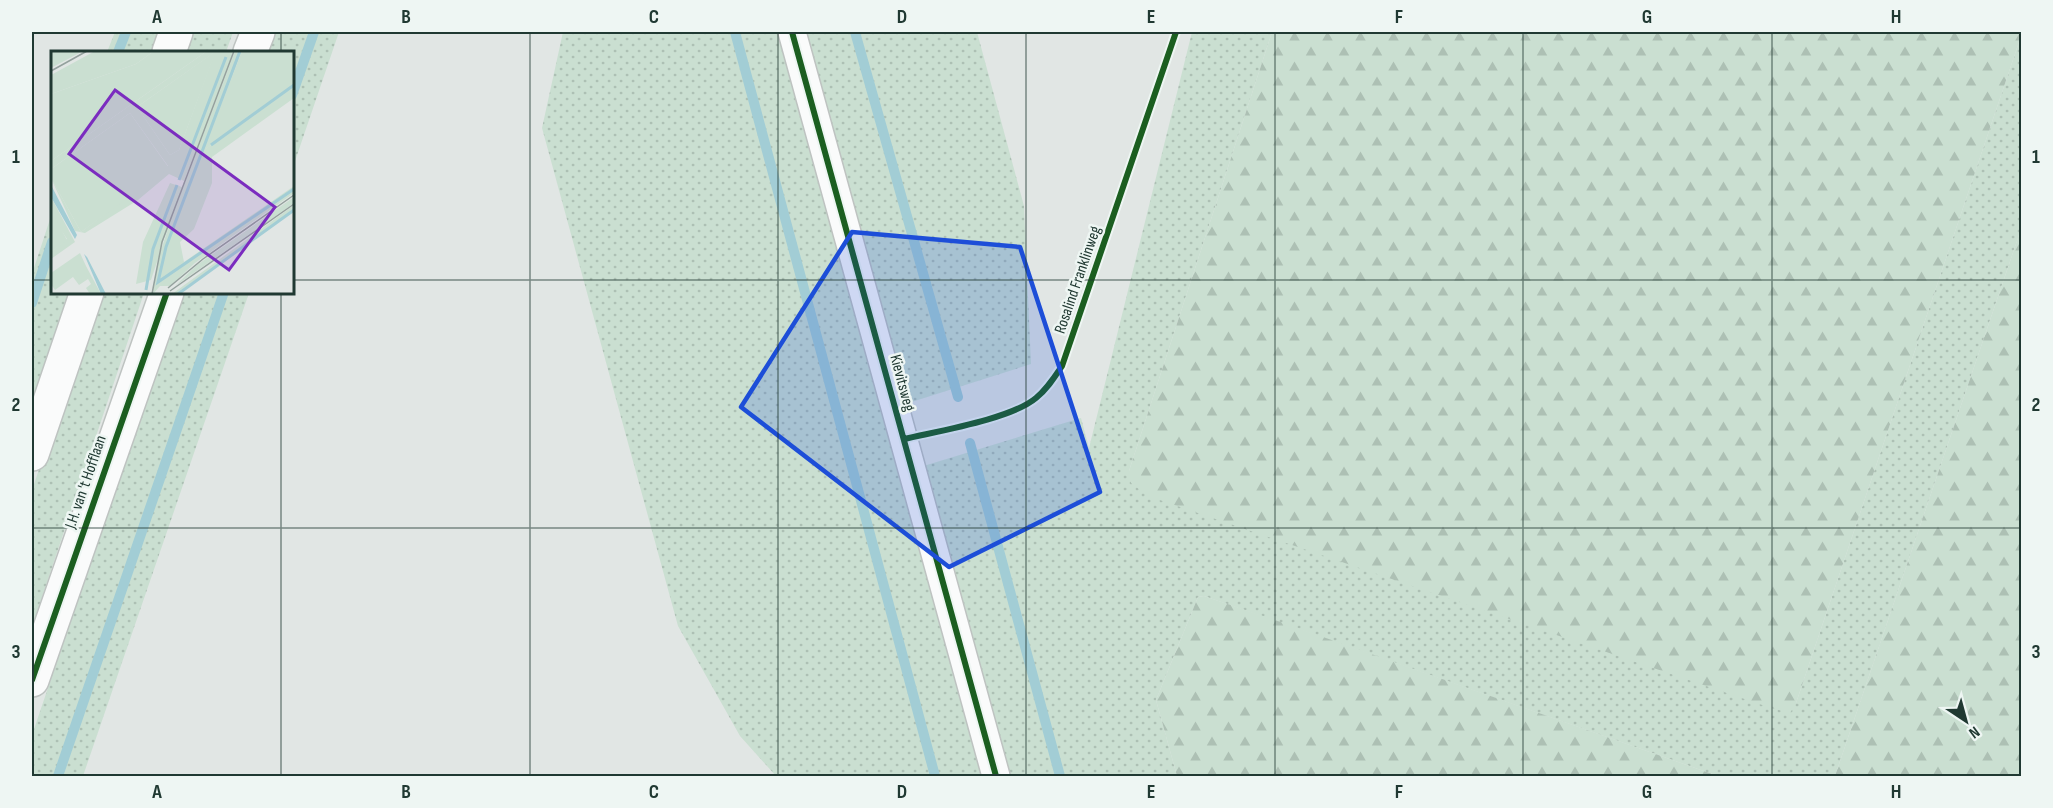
<svg xmlns="http://www.w3.org/2000/svg" width="2053" height="808" font-family="'Sofia Sans Condensed',sans-serif">
<style>
.grass{fill:url(#grass-dots)}
.forest{fill:url(#forest-firs)}
.lines{fill:none;stroke-linecap:round;stroke-linejoin:round}
.stream{stroke:#a2cdd5;stroke-width:10}
.minor-casing{stroke:#bec3c1;stroke-width:30}
.tertiary-casing{stroke:#bec3c1;stroke-width:36}
.minor{stroke:#fafbfb;stroke-width:27}
.tertiary{stroke:#fafbfb;stroke-width:33}
.cycleway-casing{stroke:#eef6f3;stroke-width:10}
.cycleway{stroke:#1b5e20;stroke-width:6}
.marked{fill:#1d4ed8;fill-opacity:0.2;stroke:#1d4ed8;stroke-width:4.5;stroke-linejoin:round}
.grid{fill:none;stroke:#203932;stroke-width:1.5;stroke-opacity:0.55}
.labels{text-anchor:middle;dominant-baseline:central;stroke-width:5;stroke-linejoin:round;paint-order:stroke}
.street-label{font-size:16px;fill:#203932;stroke:#eef6f3}
.inset-river{fill:none;stroke:#a2cdd5;stroke-width:3}
.inset-road{fill:none;stroke:#94a19d;stroke-width:1.5}
.view{fill:#7b2cbf;fill-opacity:0.15;stroke:#7b2cbf;stroke-width:3}
.inset-edge{fill:none;stroke:#203932;stroke-width:3}
.neatline{fill:none;stroke:#203932;stroke-width:2}
.grid-label{font-size:20px;text-anchor:middle;font-weight:bold;fill:#203932}
</style>
<defs>
<pattern id="grass-dots" width="8" height="8" patternUnits="userSpaceOnUse" patternTransform="scale(1.5)"><rect width="8" height="8" fill="#cadfd1"/><path d="M2 2h.1M6 6h.1" fill="none" stroke="#adc0b4" stroke-width="1.8" stroke-linecap="round"/></pattern>
<pattern id="forest-firs" width="22" height="20" patternUnits="userSpaceOnUse" patternTransform="scale(1.5)"><rect width="22" height="20" fill="#cadfd1"/><path d="M5 1l3.5 6h-7zM16 11l3.5 6h-7z" fill="#adc0b4"/></pattern>
</defs>
<rect width="100%" height="100%" fill="#e1e6e4"/>
<path class="grass" d="M115,32H167L160,52H107Z
M188,32H233L226,52H181Z
M270,32H339L293,167L292,52H263Z
M563,32H783L986,776H776L740,736L678,626L542,128Z
M803,32H977L1024,206L1031,364L902,405Z
M1192,32H1272L1129,471L1796,703L2021,36V229L1835,776H1718L1204,596L1198,597L1156,700L1177,776H1006L917,468L1081,418L1089,448Z
M52,213V292L78,293L32,429V274Z
M99,293H144L32,627V490Z
M182,293H249L83,776H32V735Z"/>
<path class="forest" d="M1272,32H2021V36L1796,703L1790,713L1771,708L1148,496L1131,483L1129,471Z
M2021,229V776H1835Z
M1204,596L1272,619L1718,776H1177L1156,700L1198,597Z"/>
<g class="lines">
<path class="stream" d="M735,32L935,776
M855,32L958,397
M118,52L126,32
M292,95L314,32
M32,303L52,242
M970,443L1060,776
M58,776L224,292"/>
<g class="minor-casing">
<path id="minor" d="M792,32L996,776"/>
</g>
<g class="tertiary-casing">
<path id="tertiary" d="M169,52L176,32
M250,52L258,32
M32,454L87,292
M32,680L167,292"/>
</g>
<use href="#minor" class="minor"/>
<use href="#tertiary" class="tertiary"/>
<g class="cycleway-casing">
<path id="cycleway" d="M792,32L996,776
M904,439C938,431 1011,419 1036,398C1047,389 1054,378 1062,366L1176,32
M32,680L167,292"/>
</g>
<use href="#cycleway" class="cycleway"/>
</g>
<path class="marked" d="M852,232L1020,247L1100,492L949,567L741,407Z"/>
<path class="grid" d="M281,32V52M530,32V776M778,32V776M1026,32V776M1275,32V776M1523,32V776M1772,32V776M32,280H52M292,280H2022M281,292V776M32,528H2022"/>
<g class="labels">
<g class="street-label">
<text transform="translate(1078 280) rotate(-71)">Rosalind Franklinweg</text>
<text transform="translate(902 383) rotate(75)">Kievitsweg</text>
<text transform="translate(86 482) rotate(-71)">J.H. van 't Hofflaan</text>
</g>
</g>
<g transform="translate(51 51)">
<rect width="243" height="243" fill="#e1e6e4"/>
<path d="M0,0H32L0,17ZM44,0H103L85,13L0,43V24ZM156,0H183L133,130L118,123L87,149L34,182L24,180L0,127L30,181L117,115L79,62L0,118V110ZM164,1L128,99L119,104L86,56ZM184,0H191L153,99L243,35V47L161,106V132L143,178L129,191L133,211L243,135V142L144,212L119,235H109L102,243L109,198ZM119,132L131,136L100,229L85,233L92,191ZM0,146L24,191L0,208V201L16,188L0,164ZM243,146V152L124,235L146,214ZM243,154V160L130,239V243H121ZM29,202L35,215L50,243H39L35,237L40,233L37,228L28,234L22,226L4,239L0,233V222Z" fill="#cadfd1" fill-rule="evenodd"/>
<path d="M103,0H156L0,110V43L85,13ZM165,0L128,99L119,104L86,56ZM191,0H243V35L152,100ZM79,62L118,117L30,181L0,127V118ZM2,163L16,189L0,201V164Z" fill="#cadfd1"/>
<path d="M0,134L26,184L24,188L0,146ZM33,203L36,206L55,243H50Z" fill="#a2cdd5"/>
<path class="inset-river" d="M189,0L115,196L107,231L243,138M160,94L243,34M128,129L175,6M95,239L102,198L126,134M127,243L243,159"/>
<path class="inset-road" d="M0,20L36,0M117,237L152,208L243,144M119,240L243,153M101,243L111,191L183,0"/>
<path class="view" d="M64,39L224,156L178,219L18,103Z"/>
<rect width="243" height="243" class="inset-edge"/>
</g>
<rect width="2053" height="808" fill="none" stroke="#eef6f3" stroke-width="66"/>
<g transform="translate(1966 721) rotate(144)" stroke="#eef6f3" stroke-width="4.5" paint-order="stroke">
<path d="M0-4.5L10 22L0 15L-10 22Z" fill="#203932"/>
<text y="-9" font-size="16" font-weight="bold" text-anchor="middle" fill="#203932">N</text>
</g>
<rect x="33" y="33" width="1987" height="742" class="neatline"/>
<g class="grid-label">
<text x="157" y="23">A</text>
<text x="406" y="23">B</text>
<text x="654" y="23">C</text>
<text x="902" y="23">D</text>
<text x="1151" y="23">E</text>
<text x="1399" y="23">F</text>
<text x="1647" y="23">G</text>
<text x="1896" y="23">H</text>
<text x="16" y="163">1</text>
<text x="2036" y="163">1</text>
<text x="16" y="411">2</text>
<text x="2036" y="411">2</text>
<text x="16" y="658">3</text>
<text x="2036" y="658">3</text>
<text x="157" y="798">A</text>
<text x="406" y="798">B</text>
<text x="654" y="798">C</text>
<text x="902" y="798">D</text>
<text x="1151" y="798">E</text>
<text x="1399" y="798">F</text>
<text x="1647" y="798">G</text>
<text x="1896" y="798">H</text>
</g>
</svg>
